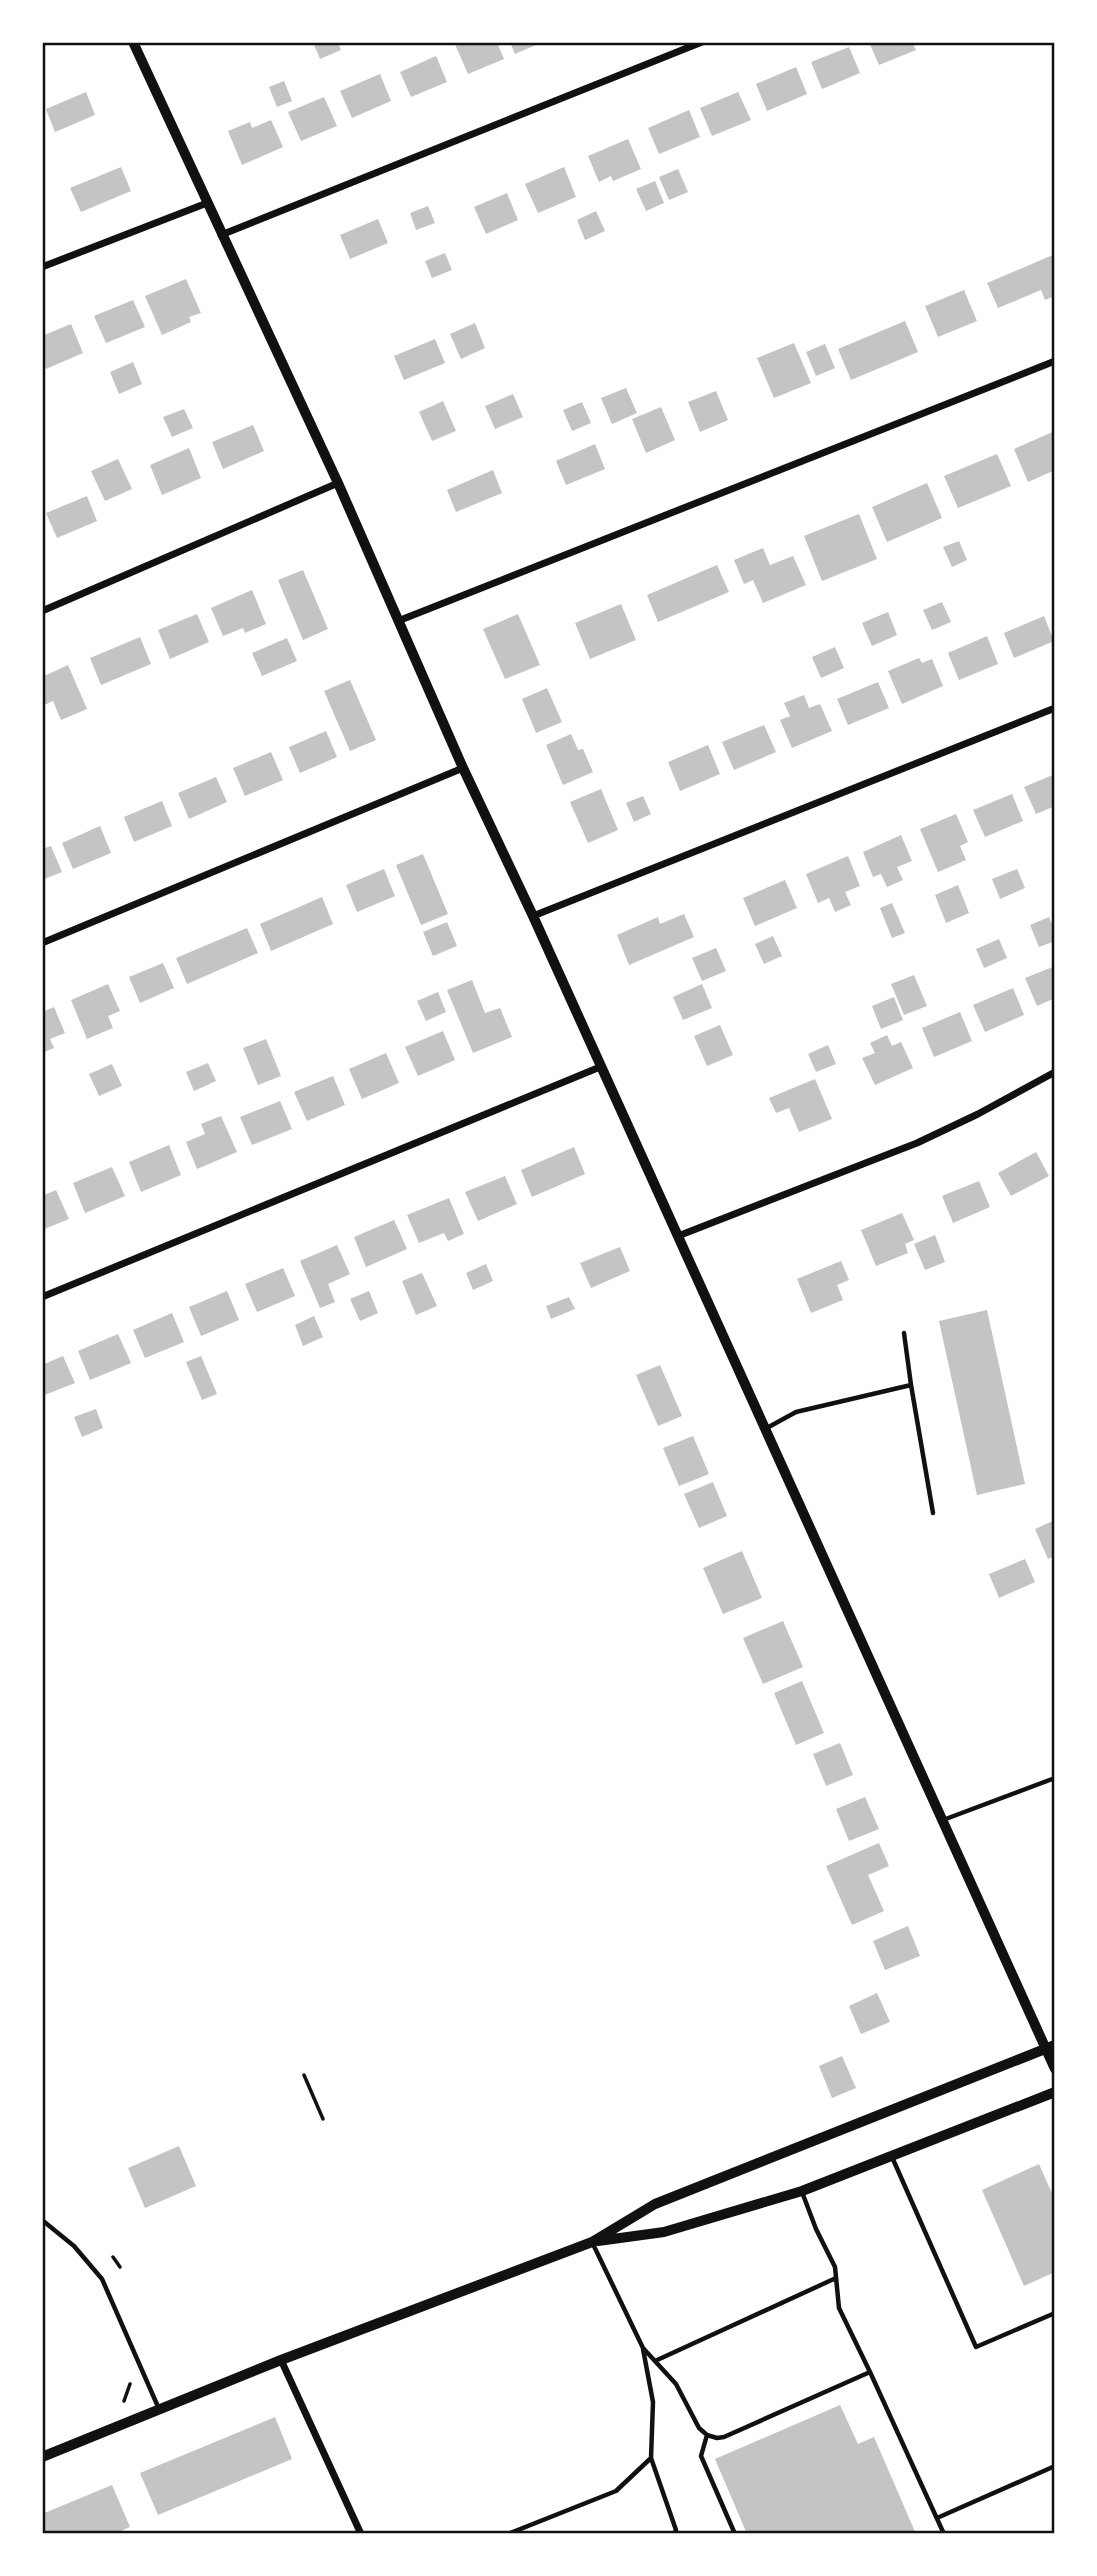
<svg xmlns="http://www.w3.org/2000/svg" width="1097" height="2576" font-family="'Fira Sans Condensed',sans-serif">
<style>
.building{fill:#c4c4c4}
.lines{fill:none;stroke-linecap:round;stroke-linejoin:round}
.path{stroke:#111;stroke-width:3.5}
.service{stroke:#111;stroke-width:4.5}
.minor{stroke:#111;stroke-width:7}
.tertiary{stroke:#111;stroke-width:10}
.neatline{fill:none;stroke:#111;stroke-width:2.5}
</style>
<rect width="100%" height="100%" fill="#fff"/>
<path class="building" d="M313,42H338L341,50L320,59Z
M454,42H497L504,59L468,74Z
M510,42H543L515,54Z
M869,42H912L916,50L879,65Z
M849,47L860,73L822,89L811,62Z
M436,56L447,82L411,97L400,72Z
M796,67L807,94L767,111L756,84Z
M380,74L391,101L352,118L340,91Z
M284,81L292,101L277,107L269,87Z
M86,92L95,115L55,132L46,109Z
M738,92L751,120L712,136L700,108Z
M324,97L337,126L301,141L288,112Z
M689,110L700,137L659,154L648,128Z
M271,120L283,147L242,165L228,131L250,122L252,128Z
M628,139L641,169L613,181L611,176L599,182L588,156Z
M121,167L131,191L81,212L70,188Z
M564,167L576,197L538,213L525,184Z
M678,169L688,192L669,200L659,177Z
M655,181L664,203L646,211L636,189Z
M507,193L518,220L486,234L474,207Z
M428,206L435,223L416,230L410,213Z
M596,211L605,231L585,240L577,220Z
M378,219L388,243L350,259L340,235Z
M445,253L452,270L432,278L425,261Z
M1055,254V296L1045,300L1041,290L998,308L987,283Z
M186,279L201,313L189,317L191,322L162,335L145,296Z
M964,290L977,321L938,337L925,306Z
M133,300L145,327L106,343L94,316Z
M905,321L918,352L851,380L838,349Z
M475,323L485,348L461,359L450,334Z
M71,324L83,353L46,369L42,360V336Z
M435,339L445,363L404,380L394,356Z
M794,343L811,383L774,398L757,358Z
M825,344L835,368L816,376L806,352Z
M133,362L142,384L119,394L110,372Z
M626,388L637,413L612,424L601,398Z
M716,391L728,420L700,432L688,402Z
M513,394L523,417L495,429L485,406Z
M443,401L456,431L432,441L419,412Z
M582,402L591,423L572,431L563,410Z
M661,407L675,440L646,453L632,419Z
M184,409L193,428L172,437L163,417Z
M253,425L264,451L223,469L212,442Z
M1055,431V470L1028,482L1014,449Z
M595,444L605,469L566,485L556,461Z
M189,448L201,478L162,495L150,465Z
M997,454L1011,486L958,508L944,476Z
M118,459L132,489L105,501L91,471Z
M493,470L502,493L456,512L447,490Z
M927,483L942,518L887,542L872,507Z
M87,496L97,521L57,538L46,513Z
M859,514L877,559L822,581L804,536Z
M959,541L967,560L952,567L943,547Z
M763,548L770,565L793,556L806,585L763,603L753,580L744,584L734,560Z
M717,565L729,592L658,622L647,595Z
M303,570L328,629L303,640L278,580Z
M252,590L266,624L245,633L243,628L223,636L211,608Z
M942,602L951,622L932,630L923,610Z
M621,604L636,640L590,659L575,623Z
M888,612L897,635L872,646L862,623Z
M197,614L209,642L170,659L158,630Z
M518,614L540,665L505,679L483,629Z
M1044,616L1054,641L1014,658L1004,633Z
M987,636L998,664L959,680L948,653Z
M140,637L151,664L101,685L90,658Z
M287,638L297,661L262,676L252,653Z
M835,647L844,668L821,678L812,657Z
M919,658L922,663L932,659L943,686L902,704L888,671Z
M68,665L87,709L61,720L53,701L42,706V677Z
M350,680L376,740L350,751L324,691Z
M878,682L889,708L848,725L837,699Z
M547,688L562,722L536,733L522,699Z
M804,695L809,708L820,704L832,731L792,748L780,720L790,716L784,703Z
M764,725L776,752L734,770L722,742Z
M326,731L337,757L300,773L289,747Z
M571,734L578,750L583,749L593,772L563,785L546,745Z
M708,745L720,774L680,791L668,762Z
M271,752L283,780L245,796L233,768Z
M1055,774V806L1036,814L1024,787Z
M216,777L227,802L189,819L178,793Z
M601,789L618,830L588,843L570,802Z
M1012,794L1023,821L985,837L973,810Z
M643,796L651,814L634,822L626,803Z
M162,801L172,826L134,842L124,817Z
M956,814L968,842L960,846L966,860L938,872L920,829Z
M100,826L111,853L73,869L62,843Z
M901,835L912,861L897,867L903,880L887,887L881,874L873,877L863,852Z
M51,846L62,872L42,880V849Z
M423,854L448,914L421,925L396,865Z
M848,856L860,886L845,892L851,905L835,912L829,898L818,903L806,874Z
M384,869L395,896L357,912L346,885Z
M1017,869L1025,888L1000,899L992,879Z
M785,880L797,908L755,926L743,898Z
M958,885L969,913L946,923L935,895Z
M322,897L333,924L271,951L260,924Z
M892,903L905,933L892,938L880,908Z
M684,914L694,937L629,965L617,935L658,917L660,924Z
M1049,917L1055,932V941L1039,947L1030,925Z
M447,922L457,946L433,956L423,932Z
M247,928L258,953L187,984L176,958Z
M773,936L782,956L764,964L755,944Z
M999,939L1007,958L984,968L976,949Z
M716,948L726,971L702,981L692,958Z
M163,963L174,988L140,1003L129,977Z
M1055,966V998L1037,1006L1025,978Z
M914,975L927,1006L904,1015L891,984Z
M472,980L485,1013L500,1008L512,1037L473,1053L447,990Z
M108,984L120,1011L108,1016L113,1028L87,1039L71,1000Z
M702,984L712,1008L683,1020L673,997Z
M1013,988L1024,1015L985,1032L973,1005Z
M438,992L446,1012L426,1021L417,1001Z
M894,997L903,1020L881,1029L872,1006Z
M54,1007L65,1033L50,1039L54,1048L42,1053V1012Z
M960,1012L972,1041L934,1057L922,1028Z
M720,1025L733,1055L707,1066L694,1036Z
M443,1031L455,1060L418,1076L405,1047Z
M887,1035L892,1046L901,1042L913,1068L875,1085L862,1058L875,1053L870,1043Z
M266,1039L281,1076L258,1085L243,1048Z
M828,1045L836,1064L816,1072L808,1054Z
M386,1053L399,1083L362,1099L349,1069Z
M208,1063L216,1081L194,1091L186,1072Z
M112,1064L122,1086L99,1096L89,1074Z
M333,1076L345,1105L307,1121L294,1092Z
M815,1079L832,1119L799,1132L789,1108L776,1113L769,1098Z
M280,1101L292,1129L252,1145L240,1117Z
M221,1116L237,1152L197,1169L186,1142L205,1134L201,1124Z
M169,1145L181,1175L141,1192L129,1162Z
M574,1147L585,1174L532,1197L521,1170Z
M1036,1152L1049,1176L1011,1196L998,1173Z
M112,1167L125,1196L85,1213L73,1183Z
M505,1176L517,1204L478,1221L465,1192Z
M979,1181L990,1207L953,1223L942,1196Z
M56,1190L69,1219L42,1230V1196Z
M449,1198L464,1234L448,1241L444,1233L419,1243L407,1215Z
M902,1213L914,1240L905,1244L908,1253L876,1266L861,1230Z
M394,1220L407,1249L366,1267L354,1237Z
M935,1235L945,1262L925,1270L914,1244Z
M337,1245L350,1274L328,1284L335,1302L320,1308L300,1261Z
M620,1247L630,1271L591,1288L580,1263Z
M841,1261L849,1280L837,1285L843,1300L811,1313L797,1279Z
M486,1264L493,1281L473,1290L466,1273Z
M283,1268L295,1296L257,1312L245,1284Z
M422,1273L437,1306L416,1315L402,1281Z
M227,1291L239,1320L201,1336L189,1307Z
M369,1291L378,1313L360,1321L350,1299Z
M569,1297L575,1309L551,1319L546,1306Z
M987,1310L1025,1484L977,1495L939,1321Z
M172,1313L184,1342L145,1358L133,1330Z
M314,1316L323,1337L303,1346L295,1325Z
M118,1334L131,1363L90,1380L78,1351Z
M63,1356L75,1383L42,1396V1365Z
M201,1356L217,1394L202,1400L186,1362Z
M660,1365L682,1416L658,1426L636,1375Z
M96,1409L103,1428L82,1437L74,1417Z
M693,1436L709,1474L679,1486L663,1448Z
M713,1482L727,1516L699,1528L684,1494Z
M1055,1520V1556L1048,1559L1035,1529Z
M742,1551L762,1598L723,1614L703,1568Z
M1025,1559L1035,1582L999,1598L989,1574Z
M783,1621L803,1667L763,1684L743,1638Z
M802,1681L824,1733L796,1745L774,1693Z
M840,1743L853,1775L826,1786L813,1754Z
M865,1797L879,1829L849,1841L836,1809Z
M879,1843L889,1866L868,1875L884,1911L852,1925L826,1866Z
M908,1926L920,1956L885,1970L873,1941Z
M877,1993L890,2022L861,2034L849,2006Z
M842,2056L856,2088L832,2098L819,2066Z
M179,2146L196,2186L145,2208L128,2168Z
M1039,2164L1055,2200V2272L1024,2286L982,2190Z
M840,2405L858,2444L874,2437L916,2534H747L715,2459Z
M275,2417L292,2459L158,2515L140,2473Z
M112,2485L130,2527L114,2534H42V2514Z"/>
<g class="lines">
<path class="path" d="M304,2075L323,2119
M113,2257L120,2267
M124,2401L130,2384"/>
<path class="service" d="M904,1333L911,1385
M765,1429L796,1412L911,1385L933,1513
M943,1820L1055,1778
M892,2157L976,2347L1055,2313
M802,2192L816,2229L835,2267L839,2308L870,2372
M42,2220L74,2246L102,2279L159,2409
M592,2242L643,2348L676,2384L699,2428L707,2435L717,2438L724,2437L870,2372L944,2534
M655,2361L836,2278
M707,2435L701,2456L735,2534
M651,2458L676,2530L674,2534
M937,2518L1055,2466
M508,2534L616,2491L651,2458L653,2402L643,2349"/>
<path class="minor" d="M221,235L702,42
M42,267L207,203
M42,611L338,483
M398,621L1055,361
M533,916L1055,708
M42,943L463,768
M678,1236L917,1143L978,1114L1055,1072
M42,1297L600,1067
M281,2360L361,2534"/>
<path class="tertiary" d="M133,42L338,483L463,768L533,916L1055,2069
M598,2241L664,2232L802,2191L1055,2092
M42,2457L281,2360L592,2242L655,2204L1055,2045"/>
</g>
<rect width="1097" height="2576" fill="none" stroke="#ffffff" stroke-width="88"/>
<rect x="44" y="44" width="1009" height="2488" class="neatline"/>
</svg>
